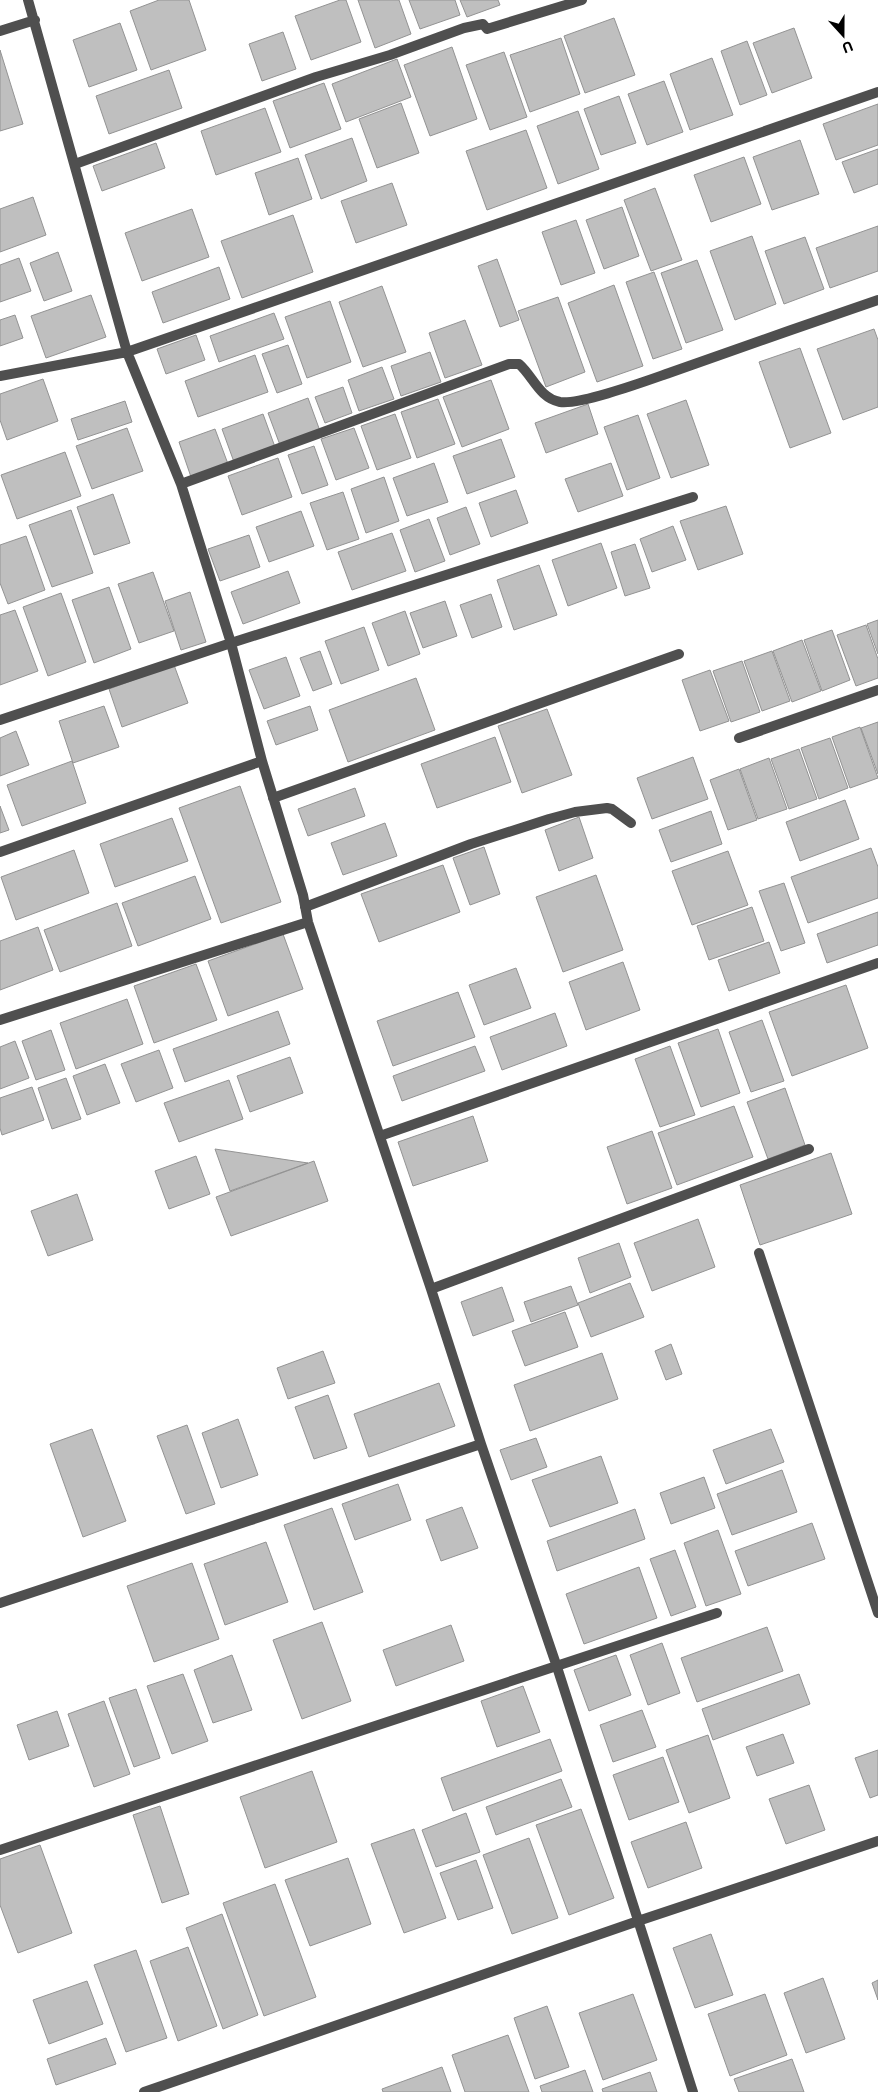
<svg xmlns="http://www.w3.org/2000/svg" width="878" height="2092" font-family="'Noto Sans',sans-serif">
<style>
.building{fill:#bfbfbf;stroke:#939393}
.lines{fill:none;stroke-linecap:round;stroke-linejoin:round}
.minor{stroke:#4f4f4f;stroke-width:10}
</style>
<rect width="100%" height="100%" fill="#fff"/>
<path class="building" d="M159,0H189L206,50L151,70L130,11Z
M340,0H346L361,42L311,60L295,16Z
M358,0H399L411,34L375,48Z
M409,0H455L460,15L420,29Z
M460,0H498L500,5L467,17Z
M614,18L635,75L585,93L564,36Z
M120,23L137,70L89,87L73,40Z
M794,28L812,78L772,93L753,43Z
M283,32L296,69L262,81L249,44Z
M561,38L580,94L530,112L510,55Z
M747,41L767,95L740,105L721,51Z
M452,47L477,119L430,136L404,65Z
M0,50L23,124L0,131Z
M504,52L527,117L490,130L466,65Z
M712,58L733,115L690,130L670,74Z
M397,59L411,97L346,122L332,84Z
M169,70L182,108L109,134L96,96Z
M664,81L683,132L647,145L628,94Z
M324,83L341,129L290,148L273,101Z
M619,96L636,143L601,155L584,109Z
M401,103L419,153L377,168L359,119Z
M878,104V145L836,160L823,124Z
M265,108L281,152L216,175L201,131Z
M578,111L599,169L558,184L537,126Z
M526,130L547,188L487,210L466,151Z
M352,138L367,181L321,199L305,155Z
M800,140L819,194L772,210L753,157Z
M156,143L165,168L102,191L93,166Z
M878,149V184L854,193L842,162Z
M744,157L761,204L711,222L694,175Z
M298,158L312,199L269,215L255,173Z
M392,183L407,225L356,243L341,201Z
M655,188L682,260L651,271L624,200Z
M33,197L46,235L0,252V209Z
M622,207L639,256L604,269L586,220Z
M192,209L209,257L142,281L125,233Z
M293,215L313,272L242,298L221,241Z
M576,220L595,273L561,285L542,232Z
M878,226V271L830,288L816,248Z
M752,236L776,304L735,320L710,251Z
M805,237L824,289L784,304L765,251Z
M58,252L72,291L44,301L30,263Z
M19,258L31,291L0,302V265Z
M497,259L519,320L500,327L478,266Z
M697,260L723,330L686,343L661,273Z
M219,267L230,299L163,323L152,292Z
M654,272L682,349L653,359L626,282Z
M614,285L643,366L597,382L568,303Z
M382,286L406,352L363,367L339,302Z
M91,295L106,337L46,358L31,316Z
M558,297L585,372L546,387L518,311Z
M330,301L351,362L307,378L285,317Z
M274,313L284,339L219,362L210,336Z
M15,315L23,338L0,346V320Z
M465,320L482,365L445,378L429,333Z
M874,329L878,340V407L843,420L817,349Z
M196,335L205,360L166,374L157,349Z
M288,345L302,384L277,393L262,354Z
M800,348L831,433L790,448L759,362Z
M430,352L441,382L401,396L391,366Z
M255,355L268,392L198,417L185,381Z
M382,367L394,399L359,411L348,380Z
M43,379L58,421L7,440L0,420V394Z
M491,380L509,429L462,447L443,397Z
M343,387L352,413L325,423L315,397Z
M308,398L320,431L280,445L268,413Z
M438,399L455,444L417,458L401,412Z
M686,400L709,465L671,478L647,414Z
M125,401L132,422L78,440L71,419Z
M588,404L598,434L546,453L535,423Z
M263,414L275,447L234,462L222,429Z
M395,414L411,458L377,470L361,426Z
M638,415L660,478L627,490L604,427Z
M127,428L143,471L92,489L76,446Z
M354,428L369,468L336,480L321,439Z
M215,429L228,464L191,477L179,442Z
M501,439L515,477L467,494L453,456Z
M314,446L328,485L302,494L288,455Z
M65,452L81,496L17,519L1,475Z
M278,458L292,497L242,515L228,476Z
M434,463L448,502L407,516L393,478Z
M611,463L623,496L578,512L565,479Z
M384,477L399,521L366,533L351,489Z
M516,490L528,523L491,537L479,503Z
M343,492L359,539L327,550L310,503Z
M113,494L130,543L94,555L77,507Z
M726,506L743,554L698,570L680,521Z
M466,507L480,544L450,555L437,518Z
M71,510L93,573L52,587L29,525Z
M301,511L314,546L269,562L256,527Z
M429,519L445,561L415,572L400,530Z
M673,526L686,560L652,572L640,539Z
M392,533L406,571L352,590L338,552Z
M249,535L260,567L220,581L208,549Z
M26,536L45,590L8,604L0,583V545Z
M601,543L617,588L568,606L552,560Z
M635,544L650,588L625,596L611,552Z
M539,565L557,615L514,630L497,580Z
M288,571L300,603L243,624L231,592Z
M153,572L174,631L139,643L118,584Z
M109,587L131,649L94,663L72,600Z
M190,592L206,642L181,650L165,601Z
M61,593L86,662L48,676L23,607Z
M491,594L502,627L472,638L460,605Z
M445,601L457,636L423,648L410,613Z
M15,610L38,671L0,685V615Z
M405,611L420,654L388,666L372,623Z
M878,620V654L867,624Z
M866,625L878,659V678L856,686L837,635Z
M364,627L379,670L341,684L325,641Z
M832,630L850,680L822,691L804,640Z
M802,640L821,691L792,702L773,651Z
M320,651L332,684L313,691L300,658Z
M772,651L790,701L762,711L744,661Z
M286,657L300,696L264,709L249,670Z
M742,661L760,712L731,722L713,671Z
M174,665L188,703L122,727L109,689Z
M710,670L729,721L700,731L682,680Z
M416,678L435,730L348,762L329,710Z
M104,706L119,747L73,763L59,721Z
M310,706L318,730L276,745L267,721Z
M547,709L572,775L522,793L498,726Z
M878,722V774L861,728Z
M860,727L878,778L850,788L832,737Z
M16,731L29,765L0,776V738Z
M495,737L511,782L437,808L421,764Z
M830,738L848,788L819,799L801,748Z
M799,749L817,799L789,809L771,759Z
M693,757L708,799L652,819L637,778Z
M769,758L787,809L758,819L740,769Z
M72,761L86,803L22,826L7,785Z
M739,769L757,820L728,830L710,780Z
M240,786L281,902L221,923L179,808Z
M355,788L365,816L308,836L298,809Z
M845,800L859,839L800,861L786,822Z
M0,806L9,830L0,833Z
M711,811L722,844L671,862L659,830Z
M579,817L593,858L559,871L545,830Z
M172,818L188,861L115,887L100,844Z
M385,823L397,856L343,875L331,843Z
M484,847L500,894L470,905L453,858Z
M871,848L878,867V898L808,923L791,877Z
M74,850L89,893L16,920L1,877Z
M728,851L748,905L692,925L672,871Z
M443,865L460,912L379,942L361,894Z
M596,875L623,950L563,972L536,897Z
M195,876L211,919L138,946L122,903Z
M784,883L805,943L781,951L759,891Z
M117,903L132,946L60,972L44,930Z
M752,907L764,941L709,960L697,926Z
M878,912V945L827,963L817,934Z
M38,927L53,970L0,990V941Z
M283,934L303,989L228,1016L208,961Z
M769,942L780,973L729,991L718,960Z
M623,962L640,1010L586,1030L569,982Z
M196,964L217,1020L154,1043L134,986Z
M516,968L531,1008L484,1025L469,985Z
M846,985L868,1048L792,1076L769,1012Z
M458,992L475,1037L393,1066L377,1021Z
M127,999L143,1044L76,1069L60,1023Z
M278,1011L290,1044L185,1082L173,1049Z
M555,1013L567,1046L502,1070L490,1037Z
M762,1020L784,1081L751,1092L729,1032Z
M718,1029L740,1093L701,1107L678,1043Z
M51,1030L65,1070L36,1080L22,1041Z
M15,1041L29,1078L0,1089V1047Z
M475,1046L485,1071L402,1101L393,1076Z
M670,1046L695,1115L660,1127L635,1059Z
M159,1050L173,1088L136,1102L121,1064Z
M290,1057L303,1093L250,1112L237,1076Z
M105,1064L120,1103L87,1115L73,1076Z
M66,1078L81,1119L52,1129L38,1088Z
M229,1080L243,1119L179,1142L164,1103Z
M32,1087L44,1120L2,1135L0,1128V1098Z
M785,1088L805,1145L768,1159L747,1102Z
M734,1106L753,1157L677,1185L658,1133Z
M473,1116L488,1161L413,1186L398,1142Z
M652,1131L672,1188L627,1204L607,1147Z
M215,1149L308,1163L230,1191Z
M831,1153L852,1214L760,1245L740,1185Z
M196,1156L210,1194L169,1209L155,1171Z
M314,1161L328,1201L231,1236L216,1197Z
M77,1194L93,1240L48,1256L31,1211Z
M698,1219L715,1267L652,1291L634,1243Z
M619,1243L631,1277L590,1293L578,1258Z
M630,1283L644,1317L591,1337L578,1303Z
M571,1286L578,1305L531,1322L524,1302Z
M502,1287L514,1321L473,1336L461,1302Z
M565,1312L578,1347L525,1366L512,1331Z
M671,1344L682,1374L666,1380L655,1351Z
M323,1351L335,1383L288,1399L277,1368Z
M602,1353L618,1399L530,1431L514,1385Z
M439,1383L455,1426L369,1457L354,1414Z
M328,1395L347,1448L314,1459L295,1407Z
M238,1419L258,1475L221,1488L202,1433Z
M187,1425L215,1504L186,1514L157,1436Z
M92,1429L126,1521L83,1537L50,1444Z
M771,1429L784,1462L726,1484L713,1450Z
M536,1438L547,1467L511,1480L500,1450Z
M601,1456L618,1503L550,1527L532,1480Z
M782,1470L797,1512L732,1535L717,1494Z
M704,1477L715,1508L671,1524L660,1493Z
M398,1484L411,1520L355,1540L342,1504Z
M462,1507L478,1548L441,1561L426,1520Z
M332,1508L363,1592L314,1610L284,1525Z
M635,1509L645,1539L557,1571L547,1541Z
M812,1523L825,1559L748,1586L735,1551Z
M718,1530L741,1594L706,1606L684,1543Z
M266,1542L288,1602L225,1625L204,1564Z
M675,1550L696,1607L671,1616L650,1559Z
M192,1563L219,1639L154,1662L127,1586Z
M639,1567L657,1618L584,1644L566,1594Z
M322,1622L351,1701L302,1719L273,1640Z
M451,1625L464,1661L396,1686L383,1650Z
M767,1627L783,1671L697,1702L681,1658Z
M662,1643L680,1693L648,1705L630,1655Z
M232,1655L252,1710L213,1723L194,1670Z
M616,1655L631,1695L589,1711L574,1670Z
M183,1674L208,1741L172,1754L147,1686Z
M799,1674L810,1704L713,1740L702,1709Z
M523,1686L540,1732L497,1747L481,1701Z
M136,1689L160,1758L134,1767L109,1698Z
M104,1701L130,1774L94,1787L68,1714Z
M642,1710L656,1747L613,1762L600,1725Z
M57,1711L69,1746L29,1760L17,1725Z
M783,1734L794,1763L757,1776L746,1747Z
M708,1735L730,1798L689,1813L666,1750Z
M550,1739L562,1771L453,1811L441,1778Z
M878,1750V1795L870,1798L855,1758Z
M663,1757L679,1802L629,1820L613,1775Z
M312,1771L337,1842L265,1868L240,1797Z
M561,1779L572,1807L496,1835L486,1807Z
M809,1785L825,1830L786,1844L769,1799Z
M160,1806L189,1894L162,1903L133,1815Z
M581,1809L614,1898L569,1915L536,1825Z
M466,1813L480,1852L436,1867L422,1830Z
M686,1822L702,1868L648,1888L631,1842Z
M414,1829L446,1918L404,1933L371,1844Z
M529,1838L558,1918L512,1934L483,1855Z
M40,1845L72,1933L18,1953L0,1905V1859Z
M348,1858L371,1924L310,1946L285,1880Z
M476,1860L493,1908L458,1920L440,1873Z
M275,1884L316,1997L264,2016L223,1903Z
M222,1914L258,2015L223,2029L186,1928Z
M711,1934L733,1995L695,2008L673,1948Z
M188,1947L217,2026L178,2041L150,1961Z
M136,1950L167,2038L126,2052L94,1965Z
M823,1978L845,2039L806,2053L784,1993Z
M878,1980V2000L872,1983Z
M87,1981L103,2024L49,2044L33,2000Z
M633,1994L657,2060L603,2080L579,2013Z
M765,1994L787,2055L730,2076L708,2014Z
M547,2006L569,2067L535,2079L514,2018Z
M508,2035L529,2092H465L452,2055Z
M106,2038L116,2064L56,2085L47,2059Z
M792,2059L804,2092H739L734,2079Z
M442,2067L451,2092H383L382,2089Z
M585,2070L593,2092H542L540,2086Z
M650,2072L657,2092H603L602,2089Z"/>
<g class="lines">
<path class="minor" d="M28,0L127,352L181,484L231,643L262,761L303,895L308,922L431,1289L481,1444L557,1667L693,2092
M0,31L35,20
M75,164L316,77L390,55L464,28L483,24L487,29L582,0
M0,376L127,352L878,92
M181,484L509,364H519C533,376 539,398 560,402C581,405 646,381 669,373C739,348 808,324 878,300
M0,720L231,643L693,497
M739,738L878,690
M273,798L679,654
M0,852L262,761
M305,907L471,844L549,819L575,812L607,808L612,809L631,823
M0,1020L308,922
M380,1136L878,963
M759,1253L878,1613
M431,1289L809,1149
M0,1603L481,1444
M0,1850L717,1613
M144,2092L638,1921L878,1841"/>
</g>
<g transform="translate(843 35) rotate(159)" stroke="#ffffff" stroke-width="4" paint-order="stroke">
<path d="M0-4L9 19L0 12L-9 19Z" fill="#000000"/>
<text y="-8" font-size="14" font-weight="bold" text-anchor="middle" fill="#000000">U</text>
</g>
</svg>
